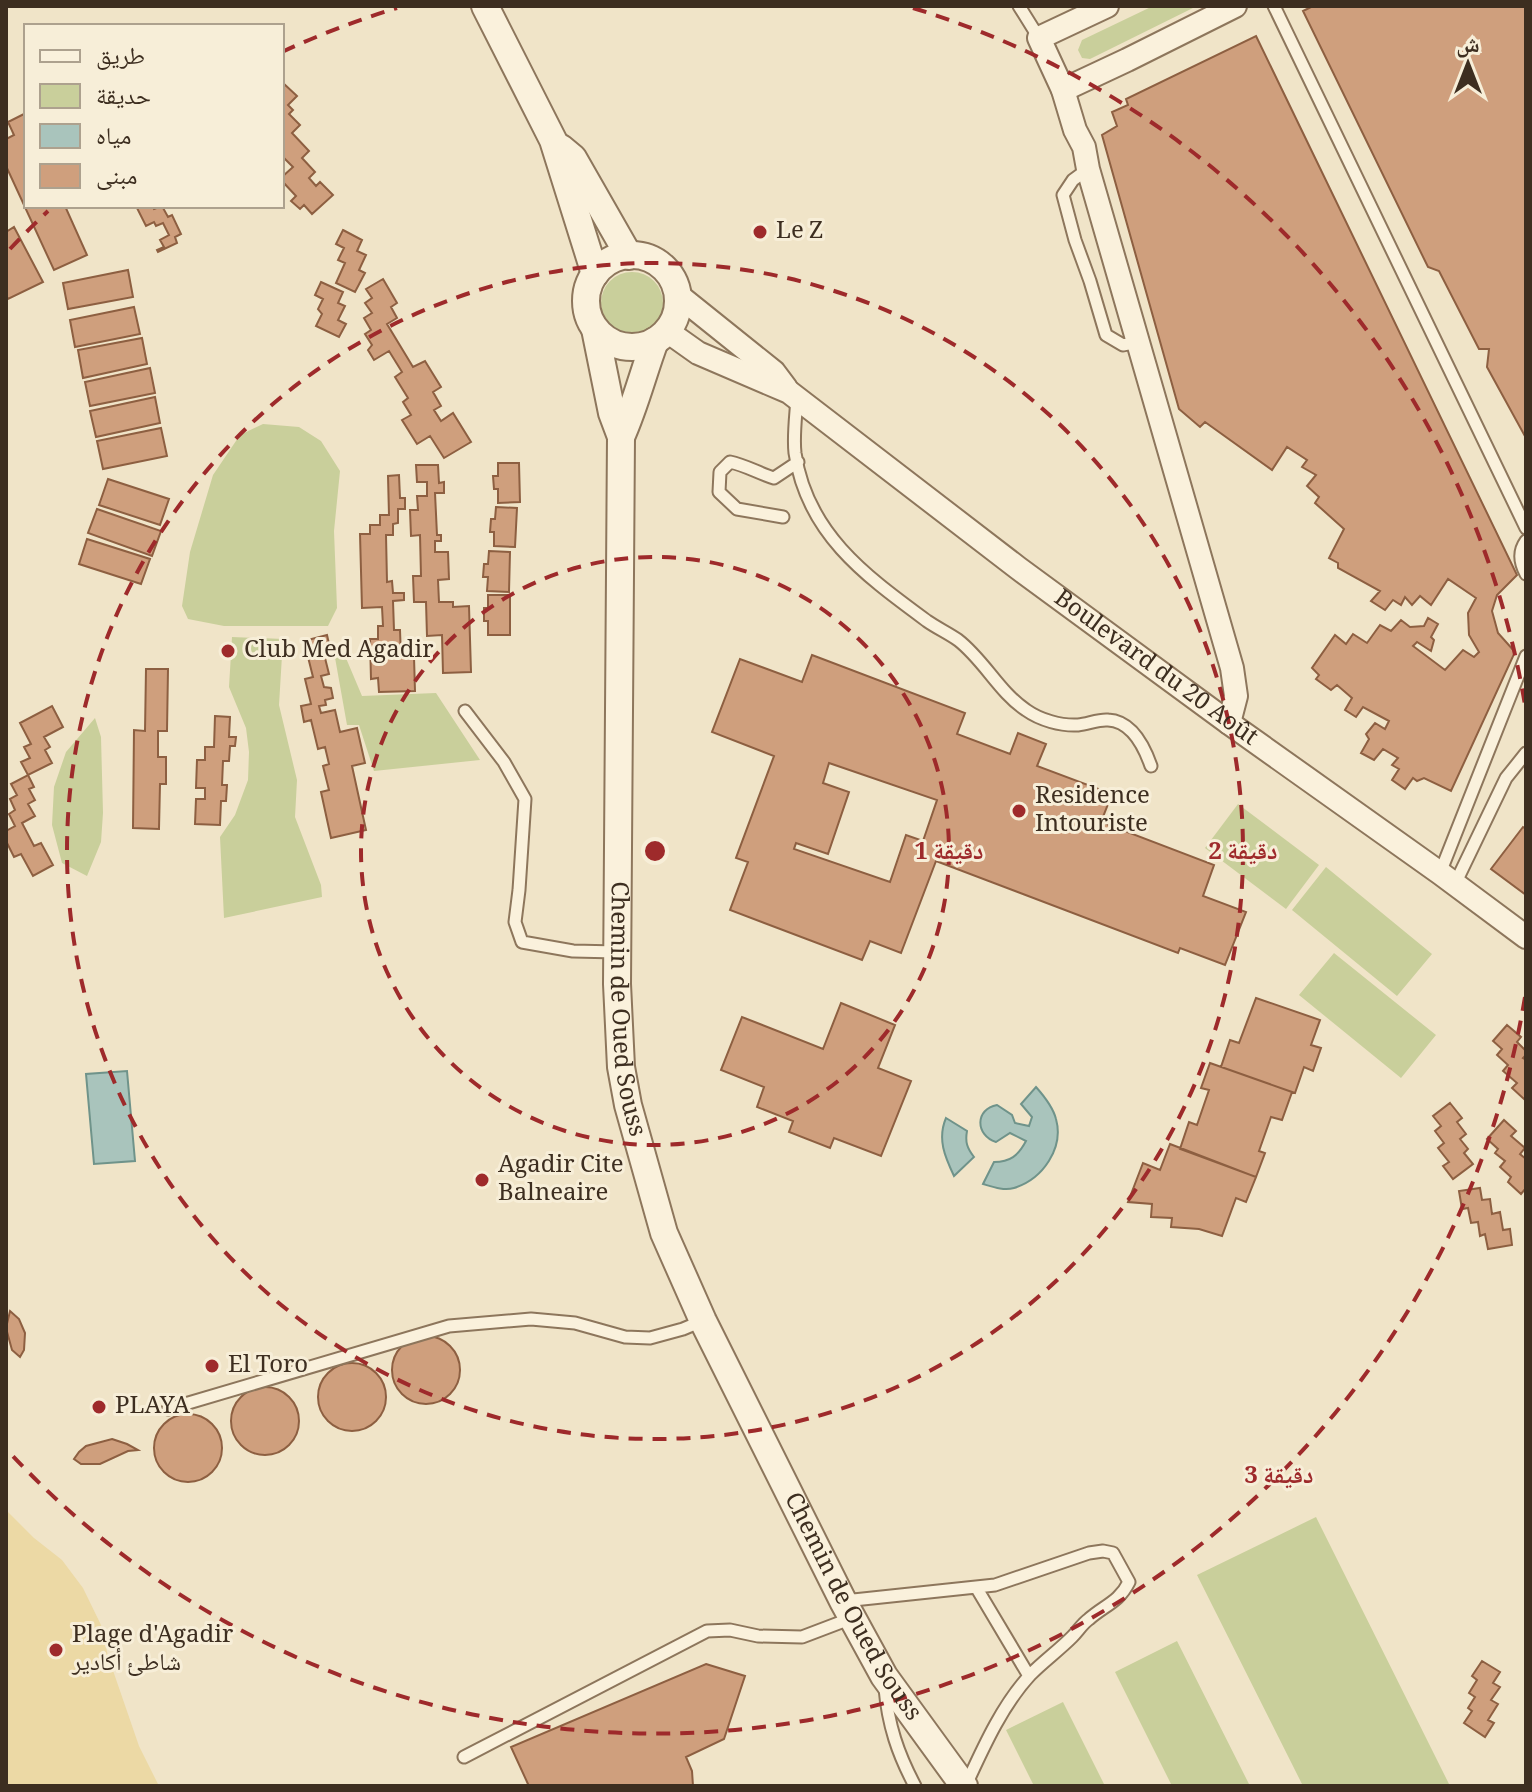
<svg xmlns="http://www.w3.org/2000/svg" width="1532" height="1792" font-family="Georgia,'Noto Naskh Arabic',serif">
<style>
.green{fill:#c9cf9b}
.sand{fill:#ecd9a5}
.water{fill:#a9c4bc;stroke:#6f938a;stroke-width:2}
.building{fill:#cf9f7d;stroke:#8d5f41;stroke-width:2;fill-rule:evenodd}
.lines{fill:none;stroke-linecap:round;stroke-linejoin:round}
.service-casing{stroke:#8d765c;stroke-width:15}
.minor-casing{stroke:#8d765c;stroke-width:26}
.tertiary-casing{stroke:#8d765c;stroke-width:30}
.service{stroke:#faf1dc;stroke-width:11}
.minor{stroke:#faf1dc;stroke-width:22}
.tertiary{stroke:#faf1dc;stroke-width:26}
.ring{fill:none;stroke:#9e2a2b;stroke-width:4;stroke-dasharray:14 10}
.poi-dot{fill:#9e2a2b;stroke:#f7eed8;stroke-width:3}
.labels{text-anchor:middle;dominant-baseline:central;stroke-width:6;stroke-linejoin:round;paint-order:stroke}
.poi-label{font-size:24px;fill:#3d2e20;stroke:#f7eed8;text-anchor:start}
.street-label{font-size:24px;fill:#3d2e20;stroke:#f7eed8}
.centre{fill:#9e2a2b;stroke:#f7eed8;stroke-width:4}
.ring-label{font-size:24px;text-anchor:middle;font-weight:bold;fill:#9e2a2b;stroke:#f7eed8;stroke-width:6;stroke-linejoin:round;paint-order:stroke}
</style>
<rect width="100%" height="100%" fill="#f0e4c8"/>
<path class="green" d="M1153,6H1197L1090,59L1082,58L1078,50L1082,40Z
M601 303a31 31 0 1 1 62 0a31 31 0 1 1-62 0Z
M263,424L299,427L321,441L340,471L334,531L337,608L328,626H224L188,619L182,606L190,552L213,475L240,435Z
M232,637L283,639L279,705L297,780L295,817L321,885L322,897L224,918L220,837L235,815L248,780L249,752L246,728L229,687Z
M343,651L362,696L436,693L480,760L374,771L359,725H347L334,652Z
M95,718L101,737L103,813L101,842L87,876L62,863L52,825L54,787L66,752Z
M1238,804L1319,865L1286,909L1205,848Z
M1326,867L1432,954L1397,996L1292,910Z
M1334,953L1436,1035L1401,1078L1299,995Z
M1316,1517L1450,1786H1303L1197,1575Z
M1177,1641L1250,1786H1172L1115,1672Z
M1063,1702L1105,1786H1034L1006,1730Z"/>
<path class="sand" d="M6,1510L34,1538L62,1560L83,1588L101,1625L108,1656L139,1746L159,1786H6Z"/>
<path class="water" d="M127,1071L135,1161L94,1164L86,1074Z
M1036,1087C1044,1096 1053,1107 1056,1119C1064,1148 1043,1179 1014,1188C1004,1191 993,1187 983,1184L994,1162C1010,1162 1018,1156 1026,1141L1010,1133L996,1142C975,1135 975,1109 997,1105L1012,1115L1015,1123L1029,1126L1032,1117L1021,1104Z
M946,1118L967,1131C965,1142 967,1148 974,1157L954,1176C945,1157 937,1139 946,1118Z"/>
<path class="building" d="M1313,6H1526V438L1487,367L1489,349H1479L1439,271L1428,267L1303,11Z
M1256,36L1517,575L1497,595L1492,611L1498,633L1515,652L1451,791L1424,778L1417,781L1413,778L1405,789L1392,780L1399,769L1392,765L1398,758L1383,749L1374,760L1361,753L1369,739L1366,734L1375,723L1385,729L1389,721L1363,707L1356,717L1345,710L1352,698L1337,685L1331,690L1316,679L1319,675L1312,668L1335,635L1346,644L1353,634L1367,643L1380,625L1391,631L1401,620L1410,627L1424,626L1428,618L1438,624L1431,637L1434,640L1431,651L1417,642L1413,646L1445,670L1463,650L1474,657L1479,652L1469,635L1468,613L1476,598L1448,579L1431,605L1420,596L1412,605L1405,597L1401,605L1393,600L1385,610L1371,601L1380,591L1338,568V563L1329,558L1344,529L1315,503L1319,497L1307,486L1316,475L1302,467L1307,460L1287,447L1272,470L1205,422L1200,427L1179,409L1102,135L1117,126L1112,112L1128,105L1126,99Z
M282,82L297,96L288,105L293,110L289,114L300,125L292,133L309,151L302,158L315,172L309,178L316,186L320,182L333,195L312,214L304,205L300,209L291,201L296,196L282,181V177L293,167L282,156Z
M24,114L26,120V206H65L87,255L54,270L6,166V139L14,135L8,122Z
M136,206H152L154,209L162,206L168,217L172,215L181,234L175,237L177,243L158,252L157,250L164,247L160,240L169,235L163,223L156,226L154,222L146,226Z
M14,227L43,282L8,299L6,295V232Z
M343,230L362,240L357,251L366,255L359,270L365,273L355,292L336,283L345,263L338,260L344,248L336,244Z
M128,270L133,297L68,309L63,283Z
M383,279L397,303L391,307L397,318L387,324L413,367L425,361L441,387L433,392L441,406L434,410L441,421L453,413L471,442L444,458L430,436L417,444L402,420L411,415L403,402L408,398L395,377L402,372L389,351L374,360L368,350L372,345L365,334L371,330L364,318L372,313L365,303L372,298L366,289Z
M321,282L343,292L338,303L345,306L338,320L346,324L339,337L316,326L322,314L318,309L323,299L315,295Z
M134,307L140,334L75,347L70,320Z
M142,338L147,364L83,378L78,350Z
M150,368L155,393L90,406L85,382Z
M155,397L160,423L96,437L90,411Z
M161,428L167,456L103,469L97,441Z
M498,463H519L520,502L498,503V489H494L493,476H498Z
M416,465H438L439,483L444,482V493H435L437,535H441V541H435V552H448L449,579L438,580L439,602H453V607L469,606L471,672L443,673L442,635L427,636L426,602H414L413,576H421L420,535L411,536L410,510H418L417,496H427V482H417Z
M399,475L400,498H405V509H398V523L393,524V535H386L387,582L392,581L393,593H404V600L393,601L394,630H400L401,657H414L415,691L379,692L378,678L371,679L370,639H378V626H383L382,607L362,608L360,534H370V525H380V515H389L388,476Z
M108,479L169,499L160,525L99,505Z
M496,507L517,508L515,547L494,546V532H490L491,519H495Z
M97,509L161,531L152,556L88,533Z
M87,539L150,559L141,584L79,564Z
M489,551L510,552L509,592L487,591L488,577H483L484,564H488Z
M488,595H510V635H488V621H484V608H488Z
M327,635L330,648L323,650L329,674L321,676L324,687L331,688L333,698L325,700L326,705L319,706L321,713L335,710L340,732L357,728L365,763L352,766L366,830L331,838L321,792L329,790L323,766L329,764L325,747L318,749L311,720L304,722L301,706L311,704L305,679L313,677L304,641Z
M812,655L965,713L957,734L1010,754L1018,733L1046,744L1037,766L1112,794L1101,822L1214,865L1203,896L1246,912L1225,965L1180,948L1178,953L936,861L901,953L870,941L862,960L730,910L748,862L736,858L774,756L712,732L740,659L802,682ZM829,763L937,800L923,841L906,835L890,882L794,849L796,843L828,854L849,792L823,783Z
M146,669H168L167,731H158V757H166V784H160L159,829L133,828L134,730L145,731Z
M52,706L63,727L44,737L50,747L45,750L52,763L28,775L21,762L30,758L24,747L31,744L20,723Z
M215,716L230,717L229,737H236L235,746H230L229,761H223L222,785H227L226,801H221L220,825L195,824L196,799H205V788H196L197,760H205V747H214Z
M28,775L34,787L29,789L35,800L28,804L35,816L22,823L34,846L41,843L53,865L33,876L21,854L14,857L6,841V831L15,826L9,814L15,810L10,799L17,795L11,784Z
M1523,827L1526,829V895L1491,869Z
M1256,998L1320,1020L1311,1045L1321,1048L1313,1071L1304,1067L1295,1093L1221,1067L1230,1040L1239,1043Z
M841,1003L895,1025L878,1068L911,1081L881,1156L834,1138L830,1148L789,1132L793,1121L757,1107L764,1087L721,1070L742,1017L823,1049Z
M1507,1025L1521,1037L1517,1042L1526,1051V1055L1523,1058L1526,1060V1096L1524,1099L1512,1088L1517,1083L1503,1071L1508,1065L1497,1055L1502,1049L1493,1041Z
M1210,1063L1292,1092L1282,1120L1271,1117L1259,1151L1265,1153L1256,1177L1180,1149L1189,1122L1197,1125L1209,1090L1201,1088Z
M1450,1103L1462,1118L1457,1122L1466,1134L1460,1139L1468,1149L1464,1153L1473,1164L1453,1179L1443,1166L1449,1162L1438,1148L1444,1143L1435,1131L1441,1126L1433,1116Z
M1504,1120L1516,1131L1511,1136L1525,1148L1520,1154L1526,1159V1188L1521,1194L1508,1182L1511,1177L1500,1167L1505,1161L1495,1153L1498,1149L1487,1139Z
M1170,1144L1256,1177L1246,1202L1236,1198L1222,1236L1199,1229L1171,1227L1172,1218L1151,1217L1152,1204L1128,1202L1143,1163L1160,1170Z
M1480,1188L1482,1200L1490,1199L1492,1214L1500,1212L1503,1230L1510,1229L1512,1245L1488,1249L1485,1234L1480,1236L1478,1222L1471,1223L1468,1208L1462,1209L1459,1191Z
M10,1311L19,1319L25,1333L24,1350L20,1357L12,1350L6,1328Z
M392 1370a34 34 0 1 1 68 0a34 34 0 1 1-68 0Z
M318 1397a34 34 0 1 1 68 0a34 34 0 1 1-68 0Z
M231 1421a34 34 0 1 1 68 0a34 34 0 1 1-68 0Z
M154 1448a34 34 0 1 1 68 0a34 34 0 1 1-68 0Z
M112,1439L127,1444L138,1450L128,1451L100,1464H81L74,1459L79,1452L86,1446Z
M1482,1661L1500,1672L1493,1683L1500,1687L1491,1700L1498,1704L1488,1720L1494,1723L1485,1737L1464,1723L1472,1711L1468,1708L1475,1697L1469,1693L1477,1680L1472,1676Z
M706,1664L745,1676L724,1739L686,1757L692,1771L693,1786H525L528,1784L511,1747Z"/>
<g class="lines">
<g class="service-casing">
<path id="service" d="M1019,6L1039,38
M1274,6L1526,528
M1088,169L1073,180L1063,195L1075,240L1090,281L1106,335L1123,345L1138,342
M797,398C796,415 793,436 795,453C807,534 866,576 927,621C937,628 948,633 958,640C984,660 999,692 1026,710C1040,720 1061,726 1078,725C1088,724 1099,719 1108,720C1132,721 1144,746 1151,766
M783,517L737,509L719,492L720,472L730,462C745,465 758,473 774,478L798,462
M1526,541C1518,552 1520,563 1526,574
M465,711L504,762L525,799L519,890L515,922L522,942L573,951L617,952
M1440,873L1526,656
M1455,884L1506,778L1526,753
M168,1409L449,1326L531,1319L575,1323L625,1337L650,1338L683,1329L702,1321
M976,1587L1029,1676
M844,1601L995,1585L1089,1553L1103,1551L1113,1553L1129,1582C1119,1602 1105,1605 1089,1619C1082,1624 1078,1631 1072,1637C1059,1650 1044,1661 1031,1674C1002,1705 983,1748 966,1785
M885,1688C888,1725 898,1754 915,1786
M464,1757L707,1631L730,1630L758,1636L802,1637L852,1618"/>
</g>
<g class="minor-casing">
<g id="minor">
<path d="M1107,6L1039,38L1063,90L1075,130L1084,147L1088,169L1232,668L1236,696L1229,723"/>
<path d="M1063,90L1127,60L1235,6"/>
<path d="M678,295L774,372L786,388"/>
<path id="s1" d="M667,331L698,353L789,392L1018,568L1229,723L1440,873L1526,937"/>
</g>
</g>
<g class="tertiary-casing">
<g id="tertiary">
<path d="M485,6L553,140L595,274"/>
<path d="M561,148L573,158L629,256"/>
<circle cx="632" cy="301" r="46"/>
<path id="s2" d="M595,329L612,413L621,437L617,984L621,1067L628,1105L664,1233L703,1321L843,1601L884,1676L964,1786"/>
<path d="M621,437C635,406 643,373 655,341"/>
</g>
</g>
<use href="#service" class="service"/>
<use href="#minor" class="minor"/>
<use href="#tertiary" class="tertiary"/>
</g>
<g class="ring">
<circle cx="655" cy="851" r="294"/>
<circle cx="655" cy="851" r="588"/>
<path d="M1525 997A882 882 0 0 1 10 1453M10 249A882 882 0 0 1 48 211M282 52A882 882 0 0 1 397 8M913 8A882 882 0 0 1 1525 705"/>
</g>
<g class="poi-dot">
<circle cx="760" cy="232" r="8"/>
<circle cx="228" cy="651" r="8"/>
<circle cx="1019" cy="811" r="8"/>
<circle cx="482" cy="1180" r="8"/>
<circle cx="212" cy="1366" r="8"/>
<circle cx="99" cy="1407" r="8"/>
<circle cx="56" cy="1650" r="8"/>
</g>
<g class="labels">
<g class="poi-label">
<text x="776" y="232">Le Z</text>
<text x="244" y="651">Club Med Agadir</text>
<text x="1035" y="797">Residence<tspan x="1035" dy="28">Intouriste</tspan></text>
<text x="498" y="1166">Agadir Cite<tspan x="498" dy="28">Balneaire</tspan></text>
<text x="228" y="1366">El Toro</text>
<text x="115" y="1407">PLAYA</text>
<text x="72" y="1636">Plage d'Agadir<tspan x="72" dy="28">شاطئ أكادير</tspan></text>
</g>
<g class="street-label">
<text stroke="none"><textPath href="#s1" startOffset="596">Boulevard du 20 Août</textPath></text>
<text stroke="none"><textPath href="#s2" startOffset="684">Chemin de Oued Souss</textPath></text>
<text stroke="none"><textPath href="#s2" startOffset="1332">Chemin de Oued Souss</textPath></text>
</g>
</g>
<circle cx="655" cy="851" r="12" class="centre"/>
<g class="ring-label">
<text x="949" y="859">1 دقيقة</text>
<text x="1243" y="859">2 دقيقة</text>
<text x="1279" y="1483">3 دقيقة</text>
</g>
<rect width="1532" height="1792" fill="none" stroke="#3d2e20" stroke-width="16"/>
<rect x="24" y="24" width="260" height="184" fill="#f7eed8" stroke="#ada18e" stroke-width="2"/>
<rect x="40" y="50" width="40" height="12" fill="#faf1dc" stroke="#ada18e" stroke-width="2"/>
<text x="96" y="64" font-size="24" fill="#3d2e20">طريق</text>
<rect x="40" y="84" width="40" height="24" fill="#c9cf9b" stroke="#ada18e" stroke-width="2"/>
<text x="96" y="104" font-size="24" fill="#3d2e20">حديقة</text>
<rect x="40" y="124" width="40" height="24" fill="#a9c4bc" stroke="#ada18e" stroke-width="2"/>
<text x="96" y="144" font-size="24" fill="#3d2e20">مياه</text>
<rect x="40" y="164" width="40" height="24" fill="#cf9f7d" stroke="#ada18e" stroke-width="2"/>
<text x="96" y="184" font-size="24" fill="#3d2e20">مبنى</text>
<g transform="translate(1468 64)" stroke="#f7eed8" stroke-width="6" paint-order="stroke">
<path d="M0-6L14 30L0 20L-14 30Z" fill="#3d2e20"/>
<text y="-12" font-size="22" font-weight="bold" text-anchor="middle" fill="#3d2e20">ش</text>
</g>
</svg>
